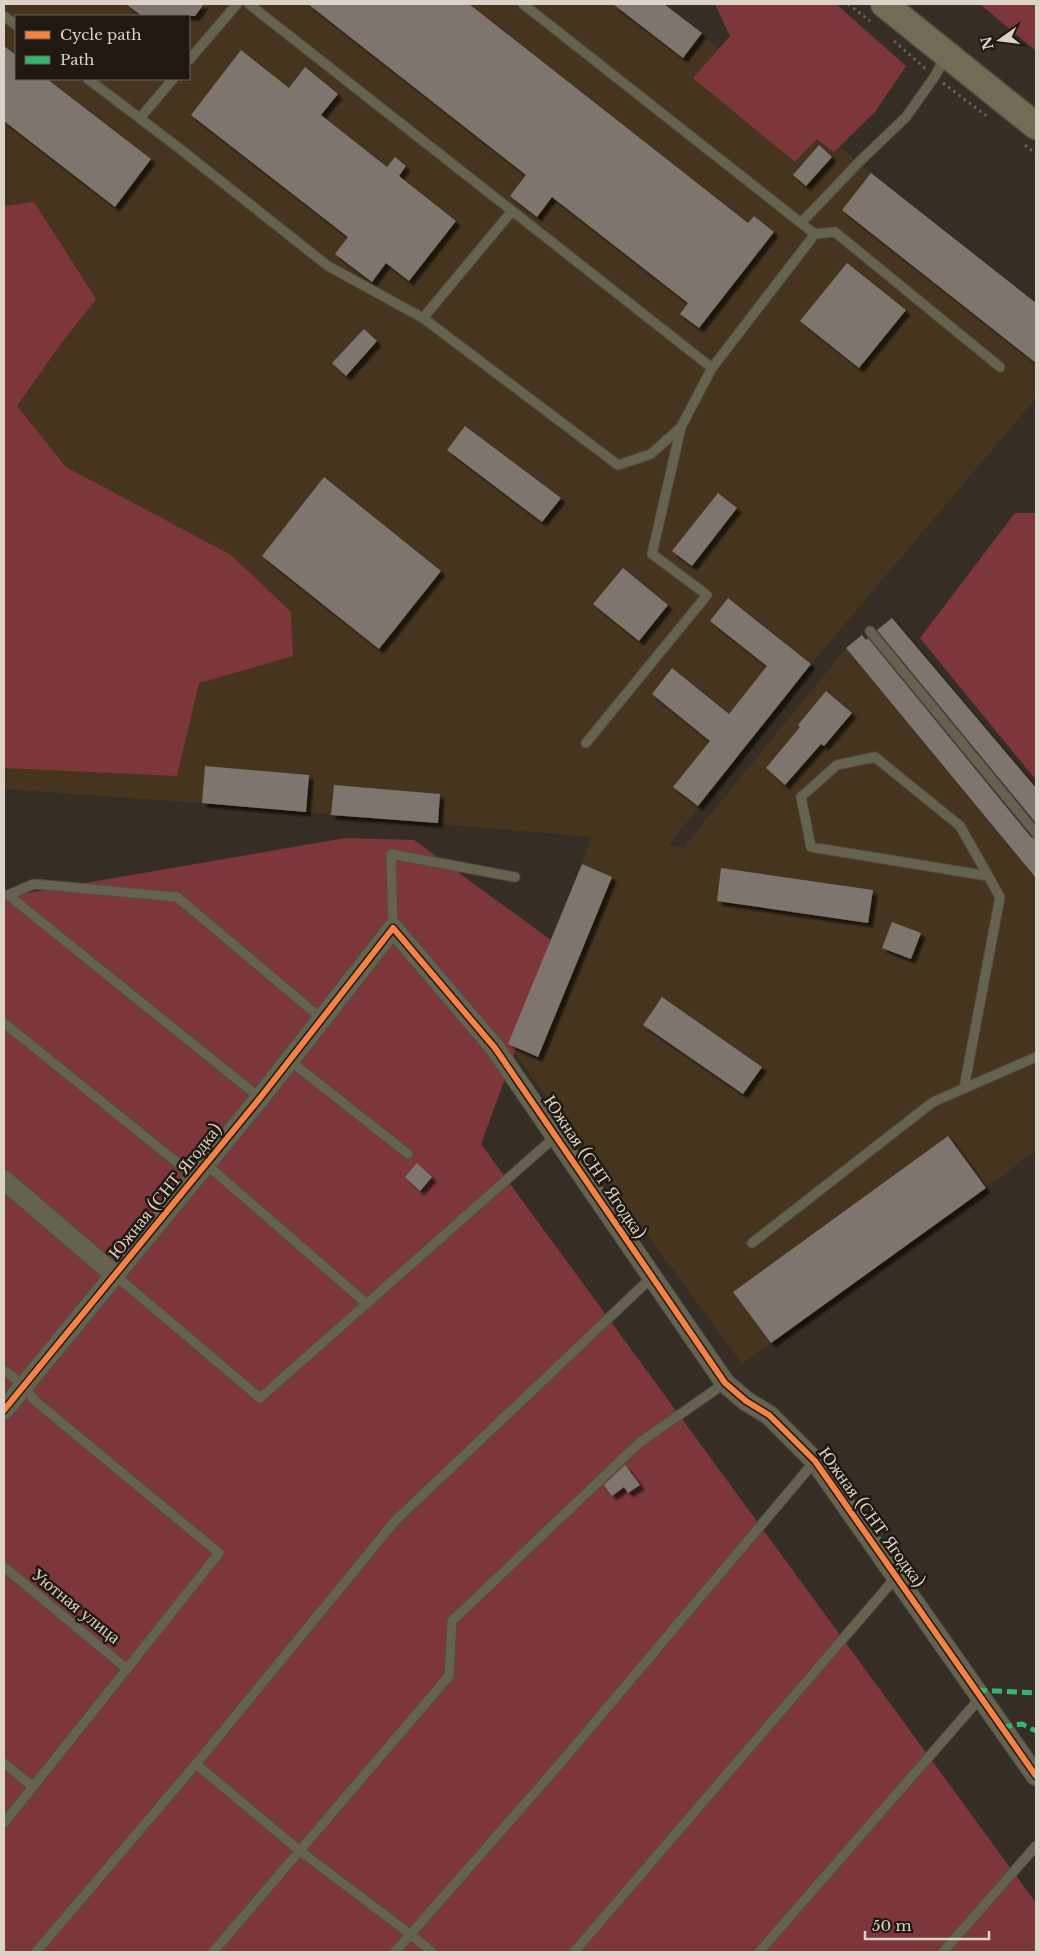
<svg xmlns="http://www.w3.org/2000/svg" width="1040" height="1956" font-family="'Libre Baskerville',serif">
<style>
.built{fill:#46341e;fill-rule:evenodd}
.green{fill:#7d373b}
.building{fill:#7e746e;filter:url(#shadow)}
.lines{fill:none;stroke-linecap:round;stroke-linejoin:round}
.service-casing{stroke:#524c44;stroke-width:11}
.minor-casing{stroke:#524c44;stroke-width:21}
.secondary-casing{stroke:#524c44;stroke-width:29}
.path{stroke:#676255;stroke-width:3;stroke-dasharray:2.5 4;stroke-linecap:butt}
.service{stroke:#666250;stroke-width:9}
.minor{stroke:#666250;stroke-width:19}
.secondary{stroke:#726c55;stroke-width:26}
.quiet{stroke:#33b770;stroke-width:5;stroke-dasharray:10 5;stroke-linecap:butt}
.cycleway-casing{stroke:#201911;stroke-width:9}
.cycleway{stroke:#f48246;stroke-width:6}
.labels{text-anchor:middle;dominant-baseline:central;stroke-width:5;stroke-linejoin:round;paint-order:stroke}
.street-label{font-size:18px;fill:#dcd2c7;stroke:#201911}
</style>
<defs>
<filter id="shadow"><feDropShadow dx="4.5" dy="4.5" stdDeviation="1" flood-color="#0009"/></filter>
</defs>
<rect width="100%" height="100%" fill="#362e25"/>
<path class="built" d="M4,4H664L871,173L1036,303V398L811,664L669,845L684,847L846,648L1036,878V1151L742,1364L508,1044L582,864L591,837L202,803L4,789ZM16,16H189V79H16Z"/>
<path class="green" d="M715,4H836L906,66L875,112L834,152L817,139L795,162L693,78L730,36Z
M980,4H1036V51Z
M34,202L96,299L60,345L17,406L66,467L231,555L291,612L293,656L199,683L177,776L4,768V206Z
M1015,513H1036V780L920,638Z
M346,838L414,840L555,943L481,1144L1036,1903V1952H4V897Z"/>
<path class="building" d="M126,4H204L195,16H142Z
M308,4H469L748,223L754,216L774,232L699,328L680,314L688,303L552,197L537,217L510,196L526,175Z
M613,4H664L702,33L683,58Z
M4,46L16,55V79H47L151,159L115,207L4,121Z
M241,50L289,88L305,67L338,94L321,115L387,167L395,157L406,166L399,176L456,221L409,281L386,263L372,282L335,254L348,237L191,115Z
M819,145L832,157L806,186L793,175Z
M871,173L1036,303V363L842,210Z
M847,263L906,310L859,368L800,321Z
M364,329L377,341L346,376L332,363Z
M465,426L561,498L542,522L447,450Z
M324,477L441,571L379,649L262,556Z
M718,493L737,508L692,566L672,551Z
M623,568L668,605L639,641L593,604Z
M728,598L811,664L698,806L673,787L710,741L652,694L672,668L729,714L767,666L710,621Z
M892,618L1036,788V823L877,630Z
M862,635L866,640L868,638L1031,837L1036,839V878L846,648Z
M826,691L852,713L824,746L821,744L785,785L766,768L800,727L798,725Z
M205,766L309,775L306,812L202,803Z
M334,785L440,794L438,823L331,815Z
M582,864L612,877L538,1057L508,1044Z
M721,868L873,890L868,923L717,901Z
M892,922L921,933L911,959L882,948Z
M662,997L762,1067L743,1094L643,1025Z
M948,1136L986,1188L771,1343L733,1292Z
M417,1163L432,1177L420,1191L405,1177Z
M625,1465L640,1485L628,1493L624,1487L612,1496L604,1485Z"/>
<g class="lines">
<g class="service-casing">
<path id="service" d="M249,4L712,368L815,234L523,4
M4,16L16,25
M189,60L237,4
M88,79L175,145L328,266L423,318
M140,118L173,79
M512,211L423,318L618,465L651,454L681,427
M801,223L859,162L906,117L935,76L946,56
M815,234L835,232L1000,367
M870,631L1036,833
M586,743L707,595L652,554L681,427L712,368
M4,895H8L260,1098
M8,895L34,884L177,897L322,1019
M393,928L391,854L515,877
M4,1023L195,1177
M289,1060L408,1154
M964,1088L1000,897L960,826L875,757L837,765L801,797L811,847L988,876
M206,1164L367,1304
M752,1243L933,1102L1036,1057
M116,1276L260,1398L556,1136
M4,1370L24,1386L34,1400L219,1553L4,1823
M4,1567L127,1669
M4,1763L33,1787
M196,1764L300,1851L410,1934L432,1952
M36,1952L196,1764L395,1521L652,1277
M213,1952L449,1676L452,1621L639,1443L725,1383
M395,1952L563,1760L815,1461
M574,1952L897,1576
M759,1952L981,1697
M943,1952L1036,1846"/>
</g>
<g class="minor-casing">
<path id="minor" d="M4,1180L116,1276
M4,1410L260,1098L393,928L495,1048L725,1383L746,1401L769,1415L815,1461L1036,1776"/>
</g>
<g class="secondary-casing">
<path id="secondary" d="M884,4L1036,126"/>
</g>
<path class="path" d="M848,4L870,21
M894,41L927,70
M943,83L988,117
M1025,145L1036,154"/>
<use href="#service" class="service"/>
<use href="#minor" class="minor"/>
<use href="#secondary" class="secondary"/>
<path class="quiet" d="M977,1690L1036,1693
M1002,1727L1022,1724L1036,1731"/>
<g class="cycleway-casing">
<path id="cycleway" d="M4,1410L260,1098L393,928L495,1048L725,1383L746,1401L769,1415L815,1461L1036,1776"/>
</g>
<use href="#cycleway" class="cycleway"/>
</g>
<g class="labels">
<g class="street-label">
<text transform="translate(595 1167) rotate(56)">Южная (СНТ Ягодка)</text>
<text transform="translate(165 1191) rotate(-51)">Южная (СНТ Ягодка)</text>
<text transform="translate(872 1517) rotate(54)">Южная (СНТ Ягодка)</text>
<text transform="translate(76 1606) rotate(39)">Уютная улица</text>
</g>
</g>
<rect width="1040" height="1956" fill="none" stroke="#dcd2c7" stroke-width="10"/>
<rect x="15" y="15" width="175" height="65" fill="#201911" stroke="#6b635a"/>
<rect x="25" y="31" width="25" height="8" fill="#f48246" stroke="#6b635a"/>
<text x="60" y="40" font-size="15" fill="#dcd2c7">Cycle path</text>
<rect x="25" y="56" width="25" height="8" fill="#33b770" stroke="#6b635a"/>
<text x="60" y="65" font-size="15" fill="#dcd2c7">Path</text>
<g transform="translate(1000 40) rotate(256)" stroke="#201911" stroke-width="4" paint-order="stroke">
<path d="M0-4L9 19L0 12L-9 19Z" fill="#dcd2c7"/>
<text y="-8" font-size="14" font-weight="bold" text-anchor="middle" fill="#dcd2c7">N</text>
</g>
<path d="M865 1931v8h124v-8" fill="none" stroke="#dcd2c7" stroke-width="2.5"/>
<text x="872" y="1931" font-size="15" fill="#dcd2c7" stroke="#201911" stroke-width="4" paint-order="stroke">50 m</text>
</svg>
